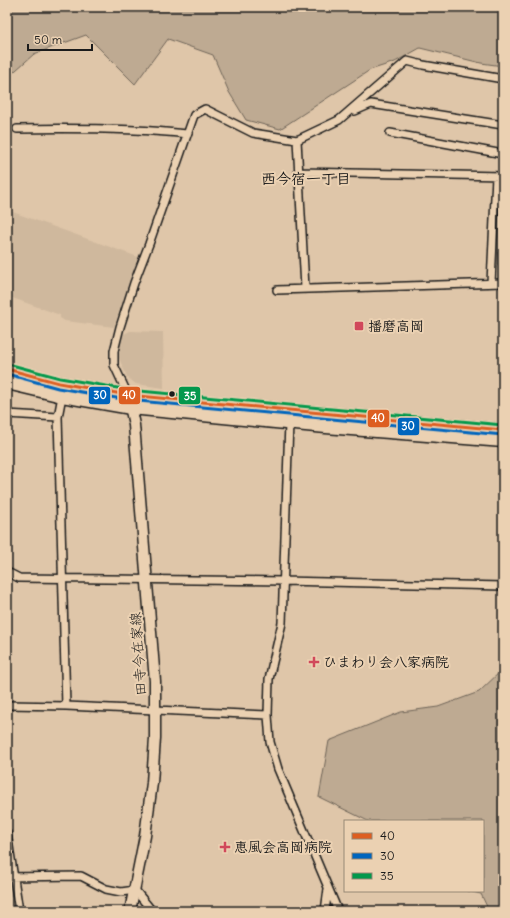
<svg xmlns="http://www.w3.org/2000/svg" width="510" height="918" font-family="Delius,'Klee One',sans-serif">
<style>
.built{fill:#cfb89d}
.green{fill:#beaa92;stroke:#6d6357}
.lines{fill:none;stroke-linecap:round;stroke-linejoin:round}
.minor-casing{stroke:#1c1c1c;stroke-width:10}
.secondary-casing{stroke:#1c1c1c;stroke-width:13}
.trunk-casing{stroke:#1c1c1c;stroke-width:15}
.minor{stroke:#ebd1b2;stroke-width:7}
.secondary{stroke:#ebd1b2;stroke-width:10}
.trunk{stroke:#ebd1b2;stroke-width:12}
.bus-1-casing{stroke:#ebd1b2;stroke-width:6}
.bus-2-casing{stroke:#ebd1b2;stroke-width:6}
.bus-3-casing{stroke:#ebd1b2;stroke-width:6}
.bus-1{stroke:#dd5e21;stroke-width:3}
.bus-2{stroke:#0065bd;stroke-width:3}
.bus-3{stroke:#03984c;stroke-width:3}
.poi-dot{fill:#d1495b;stroke:#ebd1b2;stroke-width:1.5}
.bus-dot{fill:#1c1c1c;stroke:#ebd1b2;stroke-width:1.5}
.labels{text-anchor:middle;dominant-baseline:central;stroke-width:4;stroke-linejoin:round;paint-order:stroke}
.poi-label{font-size:14px;font-weight:bold;fill:#1c1c1c;stroke:#ebd1b2;text-anchor:start}
.street-label{font-size:14px;fill:#1c1c1c;stroke:#ebd1b2}
.neighbourhood-label{font-size:15px;font-weight:bold;fill:#1c1c1c;stroke:#ebd1b2}
.line-badge{stroke:#ebd1b2;stroke-width:1.5}
.badge-label{font-size:11px;text-anchor:middle;font-weight:bold;fill:#fff}
</style>
<rect width="100%" height="100%" fill="#dfc6a9"/>
<filter id="ink" filterUnits="userSpaceOnUse"><feTurbulence type="fractalNoise" baseFrequency=".025" numOctaves="2"/><feDisplacementMap in="SourceGraphic" scale="8" xChannelSelector="R" yChannelSelector="G"/><feConvolveMatrix kernelMatrix="1 2 1 2 8 2 1 2 1" color-interpolation-filters="sRGB"/></filter>
<g filter="url(#ink)">
<path class="built" d="M7,210L138,257L114,327L65,321L60,318V315L7,296Z
M130,331L163,332L164,388L136,384L127,377L118,356V349L122,335Z"/>
<path class="green" d="M7,7H503V66L481,63L420,48L395,62L370,70L280,129L246,120L229,92L213,55L168,39L135,84L86,35L34,54L7,78Z
M503,669V911H489L481,894L468,891H483V821H368L319,797L329,741L401,712L438,707L479,692Z"/>
<g class="lines">
<g class="minor-casing">
<path id="minor" d="M355,111L371,104L503,125
M17,129C74,128 130,128 187,134
M390,133L503,154
M297,140L305,288
M299,172L503,176
M491,283L496,176
M277,290L503,283
M128,395L114,365V351L120,327L134,283L149,244L194,115L205,109L253,133L297,140L339,120L407,61L423,65L503,79
M62,396L58,417L66,706
M7,414L58,417
M289,423L282,623L269,679L268,715L270,742L278,769L338,911
M7,572L19,578L283,581L503,586
M7,705L66,706L268,715
M7,833L19,911
M7,877L81,876L106,889L121,892L135,890L152,911
M325,911L328,889"/>
</g>
<g class="secondary-casing">
<path id="secondary" d="M129,401L134,425L155,681V738L152,783L145,836L130,911"/>
</g>
<g class="trunk-casing">
<path id="trunk" d="M7,369L59,383L128,395L503,430
M7,383L62,396L131,408L326,427L503,441"/>
</g>
<use href="#minor" class="minor"/>
<use href="#secondary" class="secondary"/>
<use href="#trunk" class="trunk"/>
<g class="bus-1-casing">
<path id="bus-1" d="M7,369L59,383L128,395L503,430"/>
</g>
<g class="bus-2-casing">
<path id="bus-2" d="M7,374L58,388L128,400L503,435"/>
</g>
<g class="bus-3-casing">
<path id="bus-3" d="M8,364L60,378L129,390L503,425"/>
</g>
<use href="#bus-1" class="bus-1"/>
<use href="#bus-2" class="bus-2"/>
<use href="#bus-3" class="bus-3"/>
</g>
</g>
<g class="poi-dot">
<rect x="354" y="321" width="10" height="10" rx="2"/>
<path d="M312 656h4v4h4v4h-4v4h-4v-4h-4v-4h4z"/>
<path d="M223 841h4v4h4v4h-4v4h-4v-4h-4v-4h4z"/>
</g>
<circle class="bus-dot" cx="172" cy="394" r="3.5"/>
<g class="labels">
<g class="poi-label">
<text x="368" y="326">播磨高岡</text>
<text x="323" y="662">ひまわり会八家病院</text>
<text x="234" y="847">恵風会高岡病院</text>
</g>
<g class="street-label">
<text transform="translate(138 654) rotate(-94)">田寺今在家線</text>
</g>
<g class="neighbourhood-label">
<text x="306" y="178">西今宿一丁目</text>
</g>
</g>
<g class="line-badge">
<rect x="118" y="386" width="23" height="19" rx="4" fill="#dd5e21"/>
<rect x="88" y="386" width="23" height="19" rx="4" fill="#0065bd"/>
<rect x="178" y="386" width="23" height="19" rx="4" fill="#03984c"/>
<rect x="367" y="409" width="23" height="19" rx="4" fill="#dd5e21"/>
<rect x="397" y="417" width="23" height="19" rx="4" fill="#0065bd"/>
</g>
<g class="badge-label">
<text x="129" y="399">40</text>
<text x="100" y="399">30</text>
<text x="190" y="400">35</text>
<text x="378" y="422">40</text>
<text x="408" y="430">30</text>
</g>
<rect width="510" height="918" fill="none" stroke="#ebd1b2" stroke-width="24"/>
<rect x="12" y="12" width="486" height="894" fill="none" stroke="#1c1c1c" stroke-width="1.5" filter="url(#ink)"/>
<rect x="344" y="820" width="140" height="72" fill="#ebd1b2" stroke="#988976"/>
<rect x="352" y="833" width="20" height="6" fill="#dd5e21" stroke="#988976"/>
<text x="380" y="840" font-size="12" fill="#1c1c1c">40</text>
<rect x="352" y="853" width="20" height="6" fill="#0065bd" stroke="#988976"/>
<text x="380" y="860" font-size="12" fill="#1c1c1c">30</text>
<rect x="352" y="873" width="20" height="6" fill="#03984c" stroke="#988976"/>
<text x="380" y="880" font-size="12" fill="#1c1c1c">35</text>
<path d="M28 44v6h64v-6" fill="none" stroke="#1c1c1c" stroke-width="2"/>
<text x="34" y="44" font-size="12" fill="#1c1c1c" stroke="#ebd1b2" stroke-width="3" paint-order="stroke">50 m</text>
</svg>
